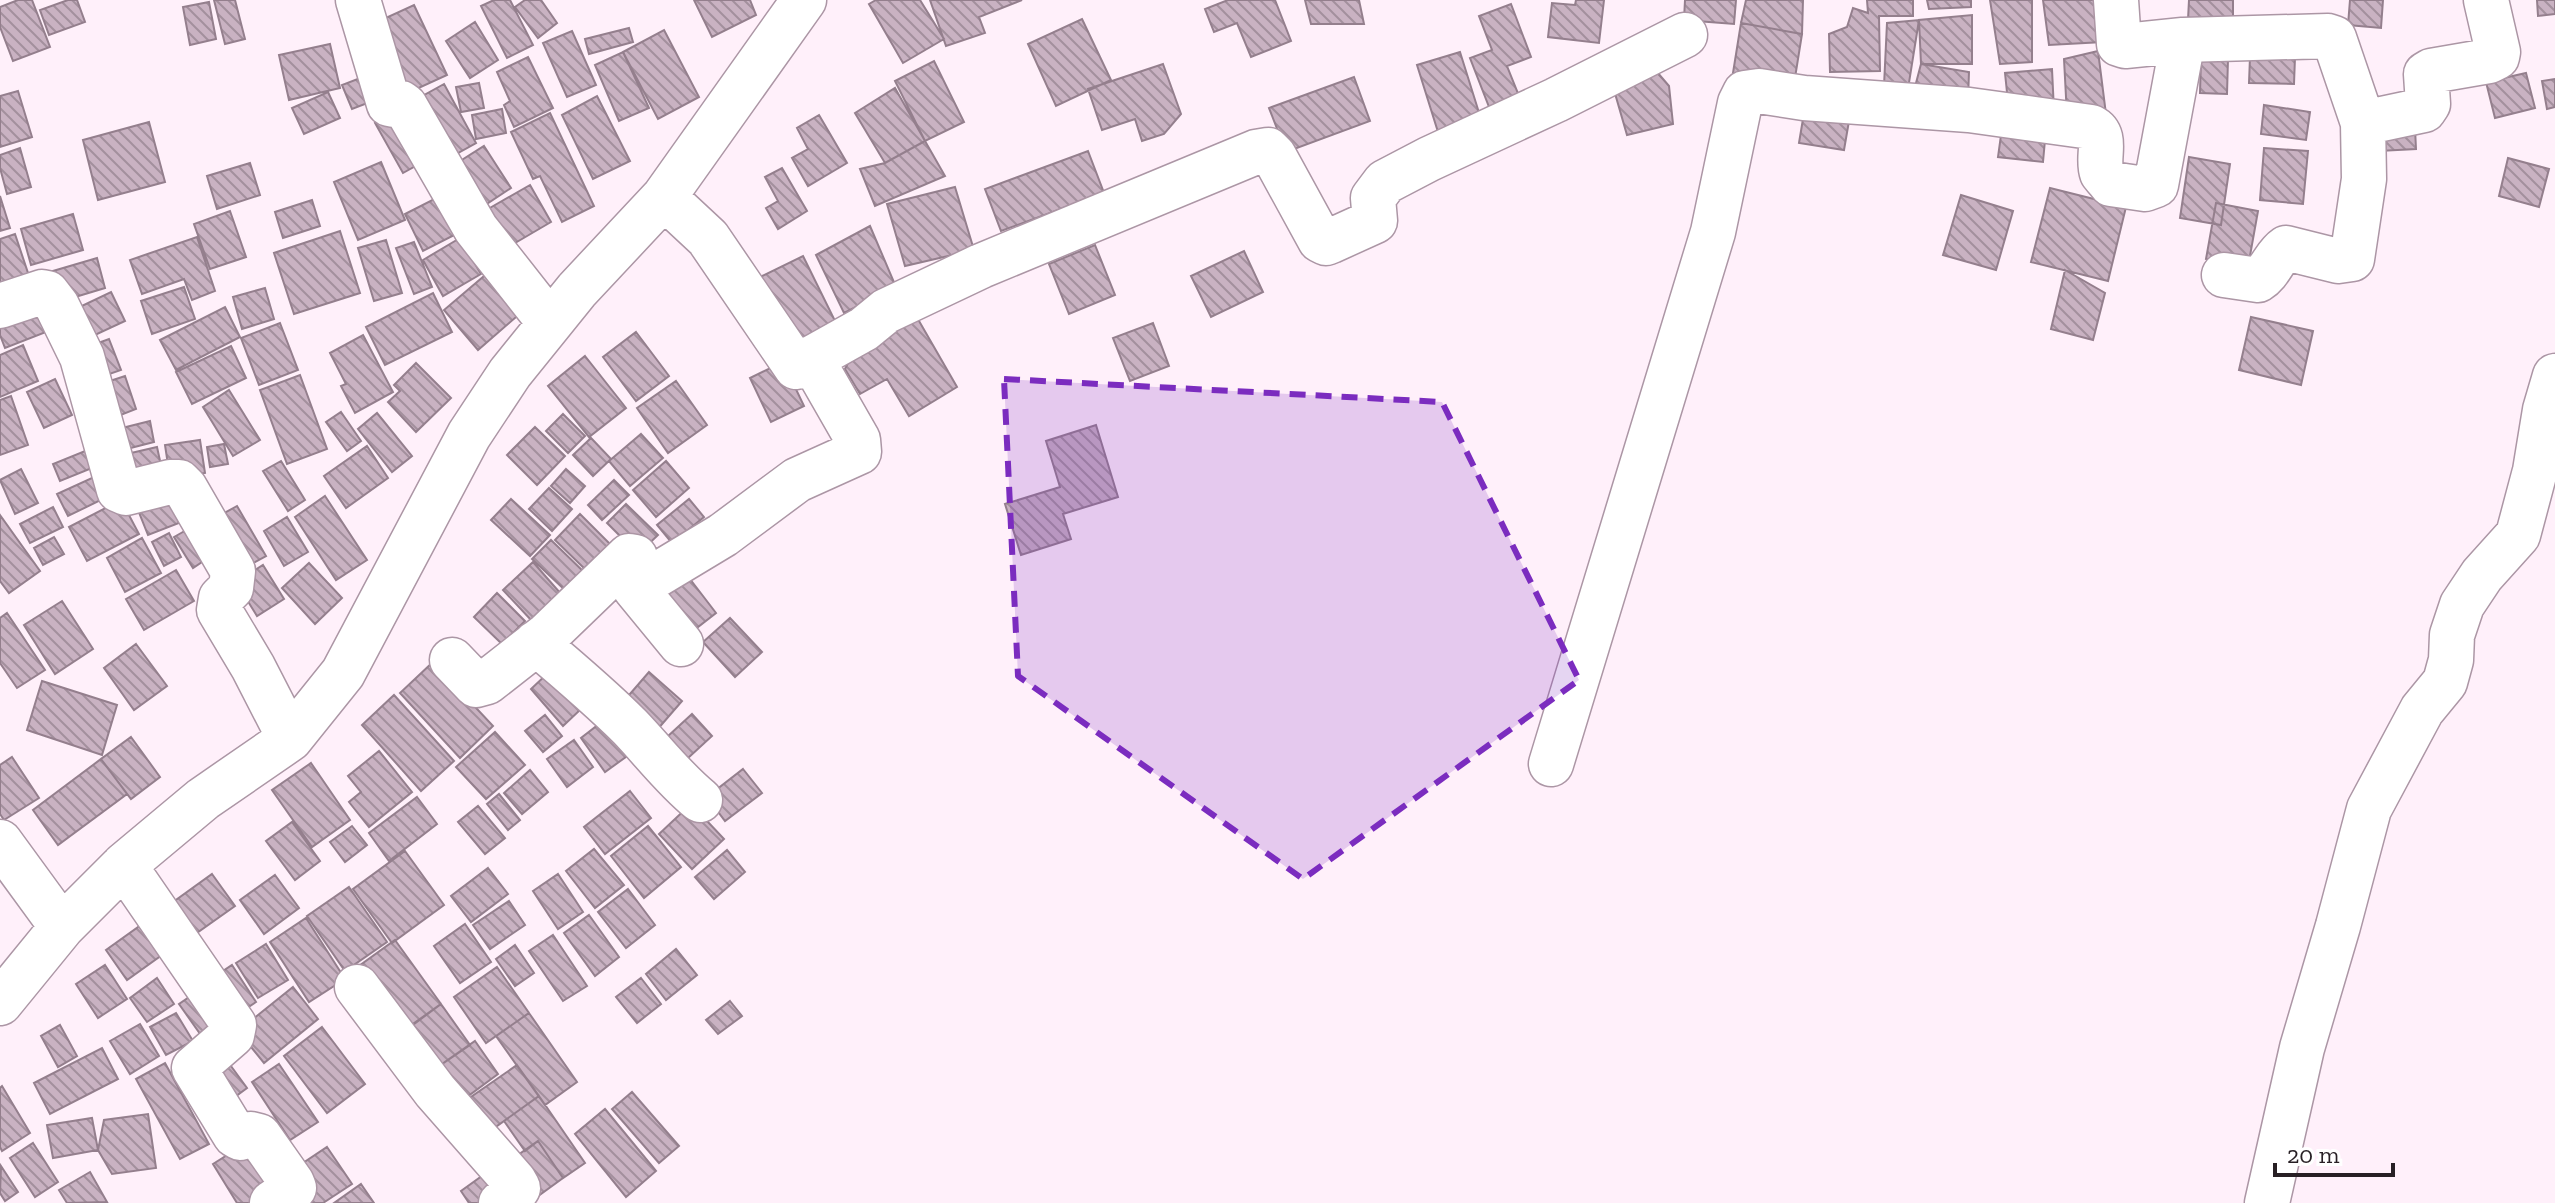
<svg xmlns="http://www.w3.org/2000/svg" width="2555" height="1203" font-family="'Zilla Slab',serif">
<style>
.building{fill:url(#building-back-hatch);stroke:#947f8d;stroke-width:2}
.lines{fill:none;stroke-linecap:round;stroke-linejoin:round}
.minor-casing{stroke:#ac96a5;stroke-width:47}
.minor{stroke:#fff;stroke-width:44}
.marked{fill:#7b2cbf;fill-opacity:0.2;stroke:#7b2cbf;stroke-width:6;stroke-dasharray:16 10;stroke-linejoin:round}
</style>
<defs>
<pattern id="building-back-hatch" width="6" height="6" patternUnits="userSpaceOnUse" patternTransform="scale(2)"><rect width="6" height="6" fill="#c9b2c2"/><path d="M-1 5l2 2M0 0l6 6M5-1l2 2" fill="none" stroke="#a3909d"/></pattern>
</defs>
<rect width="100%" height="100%" fill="#fff0fa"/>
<path class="building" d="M18,0H32L50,47L13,61L0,27V7Z
M68,0H77L85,22L49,35L40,10Z
M214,0H235L245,39L225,44Z
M494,0H510L533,45L507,58L481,6Z
M525,0H541L557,23L538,38L515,7Z
M694,0H750L756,15L712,37Z
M876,0H920L944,39L903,63L869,4Z
M930,0H1022L979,17L985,33L946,46Z
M1228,0H1275L1291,41L1251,57L1237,23L1214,32L1205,9Z
M1305,0H1359L1364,24H1311Z
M1576,0H1604L1599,43L1548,37L1552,3L1575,5Z
M1685,0H1736L1734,24L1684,20Z
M1746,0H1803L1802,34L1741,23Z
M1867,0H1913V16H1879L1880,71L1830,72L1829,34L1847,27L1853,8L1868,13Z
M1927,0H1971V7L1929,9Z
M1990,0H2032V62L2000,64Z
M2043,0H2100L2103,42L2049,45Z
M2189,0H2233V20H2188Z
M2350,0H2383L2381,28L2348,25Z
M2537,0H2555V14L2538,16Z
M209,2L216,39L190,45L183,7Z
M1511,4L1531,57L1507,66L1521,101L1491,112L1470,58L1492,50L1479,16Z
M414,5L447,75L410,92L377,22Z
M1972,15V64H1921L1919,20Z
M1082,19L1111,80L1056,106L1028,44Z
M1919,20L1908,89L1884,86L1887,23Z
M475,22L498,60L470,78L446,41Z
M1741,23L1802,34L1794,84L1733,73Z
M629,28L633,42L589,54L585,39Z
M664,30L699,97L658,119L623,52Z
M572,31L596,85L567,97L543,43Z
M330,44L340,88L289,100L279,55Z
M2098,51L2107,122L2067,116L2064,59Z
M623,52L649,108L619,121L595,65Z
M1460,52L1481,119L1438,132L1417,65Z
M528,57L553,108L514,127L504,105L510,101L497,72Z
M2250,57H2295L2294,84L2249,83Z
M2201,58L2228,59L2227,94L2200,93Z
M934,61L964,122L925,141L895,81Z
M1163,64L1181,114L1164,134L1142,141L1135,119L1102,130L1088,89Z
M1921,64L1969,72L1968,100L1915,87Z
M1651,65L1669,86L1673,124L1627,135L1612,83Z
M2052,69L2054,111L2008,102L2005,73Z
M2526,73L2535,108L2495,118L2486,82Z
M368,75L378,99L352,109L342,85Z
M1354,77L1370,121L1286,152L1269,108Z
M2555,79V107L2547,109L2542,81Z
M479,83L484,108L461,112L456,87Z
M444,84L476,143L442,162L410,103Z
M895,88L925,141L885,163L855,113Z
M18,91L32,137L0,147V96Z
M328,92L340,118L304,134L292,108Z
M597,96L630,161L593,179L562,115Z
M2264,105L2310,112L2306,140L2261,134Z
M400,109L428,159L403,173L375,123Z
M502,109L506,133L476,139L472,115Z
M550,113L594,206L562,222L540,176L533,179L511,132Z
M1804,113L1849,121L1844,150L1799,143Z
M819,115L847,163L808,186L792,158L808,149L797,128Z
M149,122L165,182L98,200L83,140Z
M2415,128L2416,149L2379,151L2378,129Z
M2001,135L2045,140L2043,162L1998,157Z
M925,141L945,176L875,206L860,169L885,163Z
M484,146L511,188L473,213L446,170Z
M20,148L31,187L7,194L0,168V155Z
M2264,148L2308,151L2303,204L2260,200Z
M1088,151L1104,193L1001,231L985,189Z
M2189,157L2230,164L2221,225L2180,218Z
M2508,158L2549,169L2539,207L2499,196Z
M381,162L405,220L358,240L334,182Z
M250,163L260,195L217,209L207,176Z
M782,168L807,211L778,229L766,208L778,201L765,177Z
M530,185L551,222L510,246L488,209Z
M955,187L974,250L905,266L887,204Z
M2050,188L2126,207L2108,281L2031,262Z
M450,191L468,228L423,251L405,214Z
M1961,195L2013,211L1996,270L1943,255Z
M0,196L10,228L0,231Z
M312,200L320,226L283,238L275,212Z
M2216,203L2258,211L2248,267L2206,259Z
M230,211L246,257L210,269L194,224Z
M73,214L83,250L31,265L21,229Z
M870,226L896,287L844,313L816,255Z
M340,231L360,293L294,314L274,253Z
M15,234L29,276L0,286V239Z
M197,237L215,291L192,300L184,279L142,294L130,260Z
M460,238L481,274L443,296L423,260Z
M386,240L402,293L374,301L358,248Z
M414,242L432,287L414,294L396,248Z
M1095,245L1115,295L1069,314L1049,264Z
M1244,251L1263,292L1211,317L1191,276Z
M803,256L838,327L790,350L756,279Z
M97,258L105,288L62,301L53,271Z
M2065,270L2105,293L2093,340L2051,329Z
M490,271L523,311L478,350L444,310Z
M184,287L195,319L152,334L141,301Z
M265,288L274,319L242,329L233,297Z
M111,292L125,321L80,342L67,313Z
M433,293L452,332L385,365L366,327Z
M33,300L46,332L5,348L0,335V313Z
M225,307L240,337L176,370L160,340Z
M915,314L957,387L909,416L887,379L860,394L845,369L855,348Z
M2251,317L2313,331L2301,385L2239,370Z
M280,323L298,370L259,385L241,338Z
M1153,323L1169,366L1130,381L1113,338Z
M636,332L669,376L636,401L603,357Z
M363,335L393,392L355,413L341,386L346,384L330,353Z
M109,339L121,370L95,379L84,348Z
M23,345L38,381L0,397V355Z
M231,346L246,378L192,404L176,372Z
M585,356L626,408L589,437L548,386Z
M783,362L804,406L771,422L750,378Z
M416,363L451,398L416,432L388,402L400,391L394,385Z
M300,375L327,449L287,464L260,390Z
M125,376L136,409L113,418L101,384Z
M55,379L72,415L44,428L27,392Z
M676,381L707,425L668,453L637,408Z
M229,390L260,440L233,456L203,407Z
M11,396L28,445L0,455V400Z
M341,412L361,441L347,451L326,422Z
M377,413L412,456L392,472L358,429Z
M563,414L585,436L568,453L546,431Z
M150,421L154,442L115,452L110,431Z
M1096,425L1118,497L1063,514L1071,539L1021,555L1005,504L1060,487L1046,441Z
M535,427L565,456L537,485L507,455Z
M641,434L663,458L630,486L609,461Z
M591,438L611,459L593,476L573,455Z
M200,440L205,473L170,478L165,445Z
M224,444L228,464L210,467L207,447Z
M367,446L388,478L346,508L324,476Z
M157,447L164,479L125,488L118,456Z
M90,449L97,466L60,481L53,464Z
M281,461L305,500L288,511L263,471Z
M666,461L689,488L656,517L633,490Z
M21,469L38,503L15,514L0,480Z
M566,469L585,486L570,503L551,486Z
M105,472L115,493L68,516L57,494Z
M614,480L629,495L602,520L588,505Z
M166,487L179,523L148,535L134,500Z
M549,488L572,509L552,531L529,509Z
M325,496L367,560L336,580L295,517Z
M511,499L550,535L530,556L491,520Z
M689,499L704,517L672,543L657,525Z
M121,500L139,534L87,561L69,527Z
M626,504L658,535L638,554L607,523Z
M237,506L266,556L239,571L210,521Z
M53,507L63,527L30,543L20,524Z
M580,514L612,546L588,572L555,540Z
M0,515L40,571L9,593L0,581Z
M287,517L308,552L284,566L264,531Z
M190,528L208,558L193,568L174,537Z
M169,533L181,557L164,566L152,542Z
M54,537L64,554L43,565L34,548Z
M142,538L161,573L125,592L107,558Z
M551,540L584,572L566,591L532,559Z
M533,562L561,594L532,621L503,590Z
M309,563L342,598L315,624L282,588Z
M263,565L284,599L257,616L236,582Z
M680,566L716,613L689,634L654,587Z
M176,570L194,601L144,630L126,599Z
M497,593L525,621L502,644L474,617Z
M62,601L93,649L55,674L24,625Z
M7,613L45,670L17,688L0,663V618Z
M730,618L762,652L735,677L703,642Z
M136,644L167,686L134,710L104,668Z
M433,662L493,726L460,758L400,693Z
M649,672L682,701L650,738L617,709Z
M548,673L580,710L563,726L531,689Z
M42,681L117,705L102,755L27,730Z
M394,695L454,761L421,791L362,725Z
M612,714L637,749L605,772L581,738Z
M692,714L712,736L675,770L655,748Z
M545,715L562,736L543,752L525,731Z
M495,732L525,765L486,799L456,767Z
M131,737L160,777L131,799L101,759Z
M574,740L593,767L567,787L547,759Z
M379,751L412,792L369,827L349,802L361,792L348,776Z
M12,757L39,798L4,820L0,814V765Z
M101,759L127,794L58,845L33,810Z
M311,763L350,820L312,847L272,790Z
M743,769L762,793L725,821L707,797Z
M530,770L548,792L522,814L504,793Z
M630,791L651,818L605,854L584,827Z
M499,794L520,820L508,830L487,804Z
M417,797L437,824L389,861L369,833Z
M691,804L724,839L692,869L659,834Z
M478,806L505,838L485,854L458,822Z
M292,822L320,861L295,880L266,841Z
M352,826L367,845L345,862L330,842Z
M648,826L681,867L644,898L611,856Z
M594,849L624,885L595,908L566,871Z
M727,850L745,872L714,899L695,877Z
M405,851L444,905L392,943L353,889Z
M488,868L508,894L471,922L451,896Z
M212,874L235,906L184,942L162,910Z
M558,874L583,912L558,929L533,891Z
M275,875L299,908L264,934L240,900Z
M349,887L387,942L345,971L307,916Z
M628,889L655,925L626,948L598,912Z
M509,901L525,925L490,949L473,925Z
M589,915L619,957L595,976L564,933Z
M306,918L345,979L309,1002L270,942Z
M465,924L491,962L460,983L434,946Z
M141,925L162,955L127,980L106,950Z
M553,935L587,986L563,1001L529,951Z
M395,940L441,1004L398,1036L352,971Z
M266,944L288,980L258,998L236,963Z
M515,945L534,973L515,986L496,959Z
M676,949L697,975L666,1000L646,974Z
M105,965L127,999L98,1018L76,984Z
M232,965L256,1002L232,1018L208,981Z
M497,967L529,1013L486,1043L454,997Z
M157,978L174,1004L147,1022L130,998Z
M641,978L661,1004L637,1023L616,997Z
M293,987L318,1019L264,1063L238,1031Z
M198,991L220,1025L203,1038L179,1004Z
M730,1001L742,1016L718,1034L706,1020Z
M441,1004L470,1045L432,1071L403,1031Z
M176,1013L193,1041L166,1055L150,1027Z
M529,1013L577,1082L545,1105L496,1036Z
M140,1024L159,1056L130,1074L110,1041Z
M60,1025L77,1056L58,1067L41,1036Z
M322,1027L365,1084L327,1113L284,1056Z
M475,1041L498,1074L456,1105L432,1071Z
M102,1048L118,1079L50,1114L34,1083Z
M220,1051L247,1088L228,1102L202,1065Z
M165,1063L209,1144L180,1159L136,1079Z
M279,1064L318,1122L290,1140L252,1082Z
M517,1065L539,1096L490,1131L468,1099Z
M2,1086L30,1133L2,1151L0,1147V1088Z
M632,1092L679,1146L659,1163L612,1109Z
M539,1096L585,1163L563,1178L538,1141L525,1151L504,1121Z
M605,1109L656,1171L626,1197L575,1134Z
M148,1114L156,1168L112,1174L98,1150L104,1120Z
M92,1118L98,1150L53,1158L47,1125Z
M538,1141L563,1178L534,1199L508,1162Z
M248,1142L277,1189L254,1203H237L213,1164Z
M33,1143L58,1182L35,1197L10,1158Z
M327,1147L352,1184L323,1203H308L288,1173Z
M1,1166L18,1192L5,1201L0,1193Z
M493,1168L492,1203H469L461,1191Z
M90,1172L107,1202L67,1203L59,1190Z
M361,1184L374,1203H334Z"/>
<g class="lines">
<g class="minor-casing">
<path id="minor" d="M358,0L389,104L394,105L401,103L405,106L476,229L550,323
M2183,40L2328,36L2334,38L2363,123
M664,197L708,238L796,367L864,329L886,311L981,266L1256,152L1268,150L1274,156L1320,240L1326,243L1331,241L1375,221L1373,198L1385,182L1429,159L1556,100L1685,35
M2224,275L2258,280C2271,272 2274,256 2286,248L2338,261L2352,259L2364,179L2363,123L2424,110L2428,104L2426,74L2431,71L2489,61L2497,57L2498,52L2486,0
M0,306L42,292L47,293L57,306L82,357L119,490L126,493L170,482H179L185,488L233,571L231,588L221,598L219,610L253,667L290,739
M635,588L681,644
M536,643C568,670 600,697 630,727C653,751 674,779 700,800
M452,660L476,685L487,682L547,635L629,556L635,557V588L723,535L797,480L859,452L858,440L811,358
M1551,764L1713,232L1740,103L1745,93L1759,91L1804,98L1969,110L2091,127C2109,136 2096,157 2102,173C2104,176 2109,181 2111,184L2145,189L2156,185L2183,40L2125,46L2119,44L2116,0
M0,842L62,927
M124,865L234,1025L232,1035L194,1068L235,1135L240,1138L251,1134L259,1136L292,1183L294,1188L272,1203
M357,987L435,1091L514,1181L518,1188L513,1195L501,1203
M0,1003L62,927L124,865L203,799L290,739L343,673L469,435L510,373L577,290L664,197L804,0
M2267,1203L2302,1048L2338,926L2369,809L2422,710L2445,682L2451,660L2452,635L2462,605L2482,575L2518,535L2535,471L2545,410L2555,376"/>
</g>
<use href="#minor" class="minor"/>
</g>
<path class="marked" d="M1004,379L1442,402L1579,680L1303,879L1018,676Z"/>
<path d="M2275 1163v12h118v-12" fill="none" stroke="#271f24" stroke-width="4"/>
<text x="2287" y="1163" font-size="24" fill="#271f24" stroke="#ffffff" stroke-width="6" paint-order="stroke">20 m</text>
</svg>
